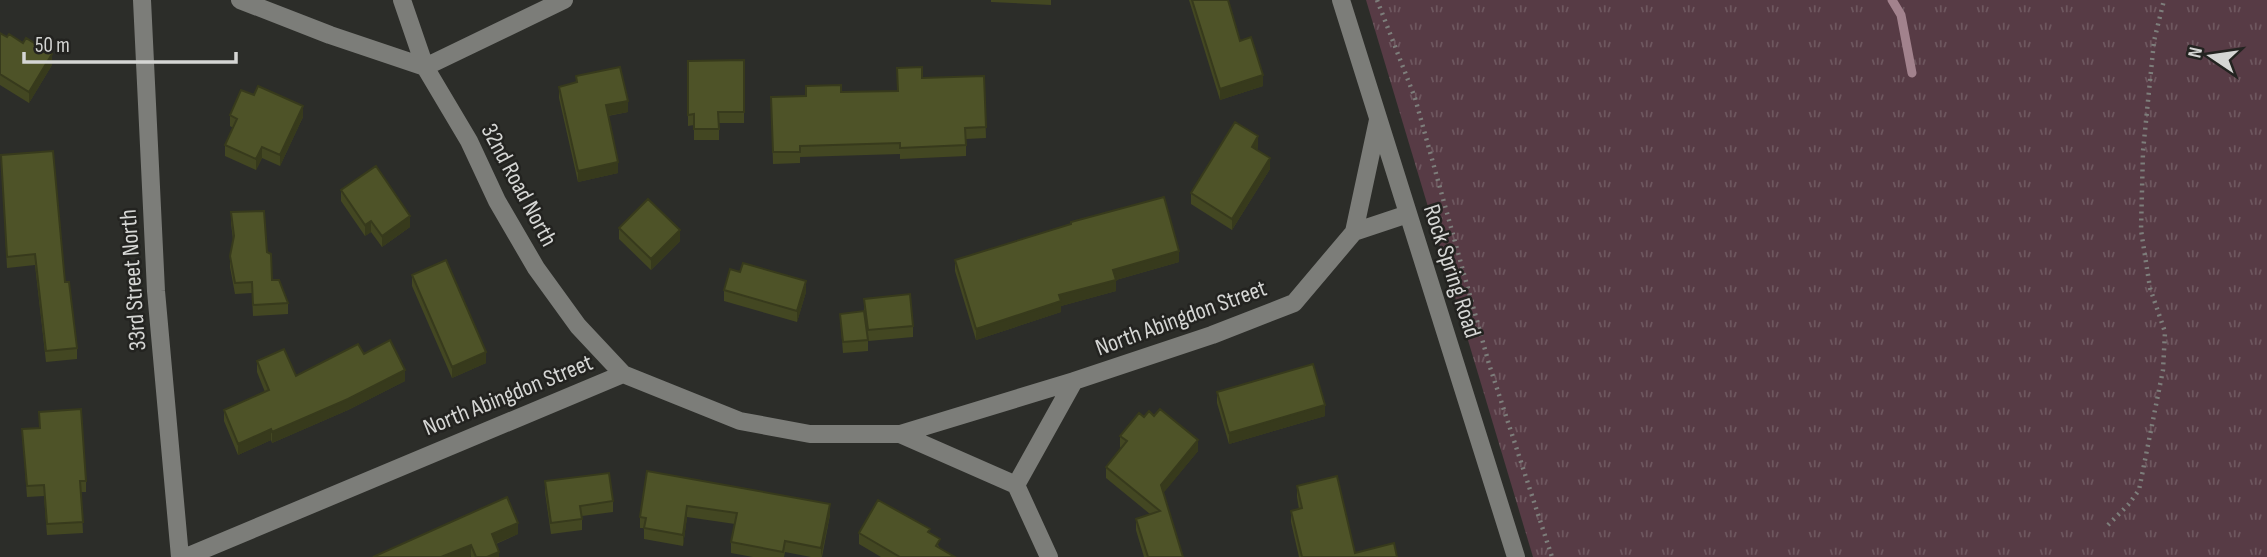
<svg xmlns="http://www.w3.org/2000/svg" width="2267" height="557" font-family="'Sofia Sans Condensed',sans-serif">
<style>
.grass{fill:url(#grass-tufts)}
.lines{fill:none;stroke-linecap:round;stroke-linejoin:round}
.stream{stroke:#a2828d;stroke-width:9}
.path{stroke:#7d7e7b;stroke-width:4.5;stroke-dasharray:2 5;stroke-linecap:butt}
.minor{stroke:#7c7d79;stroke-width:18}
.wall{fill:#434722}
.shaded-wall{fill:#373a1c}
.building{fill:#4e5328;stroke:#373a1c;stroke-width:2}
.labels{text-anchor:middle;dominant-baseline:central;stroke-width:5;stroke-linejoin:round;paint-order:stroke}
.street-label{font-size:24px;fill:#d5d6d4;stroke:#232320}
</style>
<defs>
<pattern id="grass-tufts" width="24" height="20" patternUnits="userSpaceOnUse" patternTransform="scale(1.75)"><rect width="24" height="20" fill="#573b45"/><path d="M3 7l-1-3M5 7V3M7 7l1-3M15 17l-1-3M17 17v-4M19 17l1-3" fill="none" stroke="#6e575f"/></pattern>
</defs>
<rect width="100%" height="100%" fill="#2c2d29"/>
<path class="grass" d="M1366,0H2267V557H1533Z"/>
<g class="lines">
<path class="stream" d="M1892,0L1901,15L1912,73"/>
<path class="path" d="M1377,0L1415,98L1489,364L1552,557
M2108,525L2128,505L2139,490L2163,370L2165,332L2150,288L2141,230L2143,151L2154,41L2164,0"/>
<path class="minor" d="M142,0L156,291L180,557
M240,0L330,35L425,67L564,0
M402,0L425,67L469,141L497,201L536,268L578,326L623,374L740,421L810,434H900L1016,485L1074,381L1212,335L1294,303L1354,232L1378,120
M1341,0L1516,557
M1354,232L1408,214
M900,434L1074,381
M1016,485L1049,557
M186,557L623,374"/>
</g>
<path class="wall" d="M991,0H1051V5L991,2Z
M1189,0H1228L1240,41L1263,86L1220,100Z
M0,33L7,37L23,43L52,65L29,103L0,85Z
M744,60V123H719V140H694V125L688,126V61Z
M576,76L628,112L608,116L618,173L578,182L559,98V87L576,83Z
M984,76L986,138L966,139V156L900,159V154L800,157V163L773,164L771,97L898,91L922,78Z
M230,115L303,117L280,166L262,158L256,170L225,156V145L233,128L230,126Z
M1258,148L1257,150L1270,169L1232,230L1191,204V193Z
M1,155L65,282L77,348V359L46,362L35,265L7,268Z
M341,190L410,227L382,247L371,232L365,236L341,201Z
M231,212L267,252L272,280L288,303V314L253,316L252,293L235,294L230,267V256L233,240L231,223Z
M1071,222L1179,262L1116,280V291L1061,306V312L976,340L955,271V260L1071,225Z
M619,228L680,241L651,270L619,239Z
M412,275L486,363L452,378L412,286Z
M724,290L806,292L797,322L724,301Z
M864,299L913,326V337L868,341V351L843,353L840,314L864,311Z
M364,354L405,381L348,410L272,443L271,440L238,455L224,421V410L265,392L257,372V361L296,376Z
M1217,392L1325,416L1229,444L1217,403Z
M39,412L86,481V492H81L83,533L47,535L44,496L27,497L22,429L40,428Z
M1144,417L1198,451L1163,493L1183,557H1144L1136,530V519L1150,514L1106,478V467L1121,448L1120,447V436Z
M647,471L830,515L822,557H811L785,552L784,557H753L731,553V542L735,524L687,517L683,546L644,539V528H640V517Z
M545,481L613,501V512L582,516V530L551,534L545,492Z
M1297,486L1355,553L1397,557H1299L1291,522V511L1299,509L1297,497Z
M859,533H930L940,548L955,557H881L859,544Z
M518,534L496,544L499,557H471V556L468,557H373Z"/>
<path class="shaded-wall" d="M52,54V65L29,103V92Z
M1263,75V86L1220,100V89Z
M628,101V112L606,116V105Z
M303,106V117L280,166V155Z
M1258,136V148L1252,158V147Z
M262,147V158L256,170V159Z
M1270,158V169L1232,230V219Z
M618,162V173L578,182V171Z
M410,216V227L382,247V236Z
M371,221V232L365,236V225Z
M680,230V241L651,270V259Z
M1179,251V262L1116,280V291L1061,306V312L976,340V329L1059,295L1113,270Z
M806,281V292L797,322V311Z
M486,352V363L452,378V367Z
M405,370V381L348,410L272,443V432Z
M1325,405V416L1229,444V433Z
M271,429V440L238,455V444Z
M1198,440V451L1161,496V485Z
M830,504V515L821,557V548Z
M687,506V517L683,546V535Z
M518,523V534L492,545V534Z
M471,545V556L468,557H441Z
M499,552V557H487Z"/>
<path class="building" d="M1192,0H1228L1240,41L1251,37L1263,75L1220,89Z
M0,33L7,37L9,34L23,43L26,38L52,54L29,92L0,74Z
M744,60V112H718L719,129H694V114L688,115V61Z
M620,67L628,101L606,105L618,162L578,171L559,87L577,82L576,76Z
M922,67V78L984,76L986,127L965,128L966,145L900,148V143L800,146V152H773L771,97L806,96V86L841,85V92L898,91L897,68Z
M258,86L303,106L280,155L262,147L256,159L225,145L237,119L230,115L241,90L254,95Z
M1235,122L1258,136L1252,147L1270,158L1232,219L1191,193Z
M53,151L65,282H69L77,348L46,351L35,254L7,257L1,155Z
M376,166L410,216L382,236L371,221L365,225L341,190Z
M1164,197L1179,251L1113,270L1116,280L1059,295L1061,301L976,329L955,260L1071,224V222Z
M648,199L680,230L651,259L619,228Z
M264,211L267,252L271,254L272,280H279L288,303L253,305L252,282L235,283L230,256L234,236L231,212Z
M446,260L486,352L452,367L412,275Z
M743,263L806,281L797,311L724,290L730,269L740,272Z
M910,294L913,326L868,330L864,299Z
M864,311L868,340L843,342L840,314Z
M390,340L405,370L348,399L272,432L271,429L238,444L224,410L269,390L257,361L284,349L296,376L358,344L364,354Z
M1313,364L1325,405L1229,433L1217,392Z
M81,409L86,481H80L83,522L47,524L44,485L27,486L22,429L40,428L39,412Z
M1160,409L1198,440L1161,485L1183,557H1148L1136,519L1160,511L1106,467L1127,441L1120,436L1139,413L1144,417L1149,411L1154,416Z
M647,471L830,504L821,548L785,541L783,552L731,542L737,513L687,506L683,535L644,528L646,518L640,517Z
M609,473L613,501L580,506L582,519L551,523L545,481Z
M1337,476L1355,553L1394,543L1397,557H1302L1291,511L1302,508L1297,486Z
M507,497L518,523L492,534L499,552L487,557H476L471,545L441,557H373Z
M878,500L930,529L928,532L940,539L936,546L955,557H900L859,533Z"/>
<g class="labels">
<g class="street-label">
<text transform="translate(519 185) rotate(62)">32nd Road North</text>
<text transform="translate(1452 271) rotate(72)">Rock Spring Road</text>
<text transform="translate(133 280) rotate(-94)">33rd Street North</text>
<text transform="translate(1181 318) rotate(-20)">North Abingdon Street</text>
<text transform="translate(508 395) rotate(-22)">North Abingdon Street</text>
</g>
</g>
<g transform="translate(2211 56) rotate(283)" stroke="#232320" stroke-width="5" paint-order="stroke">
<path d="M0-5L12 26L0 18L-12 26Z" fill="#d5d6d4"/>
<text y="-10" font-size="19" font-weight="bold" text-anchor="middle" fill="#d5d6d4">N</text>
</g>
<path d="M24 52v10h212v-10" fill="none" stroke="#d5d6d4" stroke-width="3.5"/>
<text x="35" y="52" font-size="21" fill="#d5d6d4" stroke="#232320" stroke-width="5" paint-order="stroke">50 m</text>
</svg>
